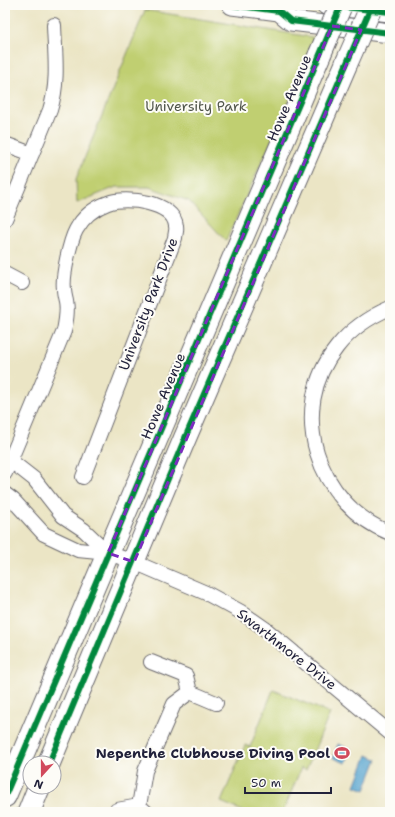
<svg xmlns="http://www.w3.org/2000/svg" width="395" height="817" font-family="'Shantell Sans',sans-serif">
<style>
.green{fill:#c0cf71;stroke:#717856}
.water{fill:#54a3ce;stroke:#3b6284}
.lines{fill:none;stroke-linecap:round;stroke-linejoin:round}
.street-casing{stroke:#68666b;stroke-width:16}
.secondary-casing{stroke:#68666b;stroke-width:21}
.primary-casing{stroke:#68666b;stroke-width:24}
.street{stroke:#fff;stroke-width:14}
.secondary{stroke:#fff;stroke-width:19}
.primary{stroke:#fff;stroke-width:22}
.primary-bridge-casing{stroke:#68666b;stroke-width:24;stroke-linecap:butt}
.primary-bridge{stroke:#fff;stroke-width:22}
.cycleway-casing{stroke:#fdfcf7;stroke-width:8}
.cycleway{stroke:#00873e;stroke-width:6}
.marked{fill:none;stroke:#7b2cbf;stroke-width:3;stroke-dasharray:8 5;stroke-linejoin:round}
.labels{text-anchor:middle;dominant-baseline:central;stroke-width:4;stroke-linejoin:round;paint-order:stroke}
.street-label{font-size:14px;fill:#22223b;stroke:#fdfcf7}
.park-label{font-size:14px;fill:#51564b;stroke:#fdfcf7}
.poi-label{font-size:14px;font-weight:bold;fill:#22223b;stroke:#fdfcf7;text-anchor:end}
</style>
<rect width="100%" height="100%" fill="#fdfcf7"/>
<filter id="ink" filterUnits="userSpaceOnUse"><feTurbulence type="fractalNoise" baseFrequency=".025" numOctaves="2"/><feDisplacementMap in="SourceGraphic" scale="8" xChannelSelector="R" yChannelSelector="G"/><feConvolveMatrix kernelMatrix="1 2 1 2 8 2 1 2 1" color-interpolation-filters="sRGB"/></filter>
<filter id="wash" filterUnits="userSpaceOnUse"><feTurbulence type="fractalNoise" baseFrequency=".012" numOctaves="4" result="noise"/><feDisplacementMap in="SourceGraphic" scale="16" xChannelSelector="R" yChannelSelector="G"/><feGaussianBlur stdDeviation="0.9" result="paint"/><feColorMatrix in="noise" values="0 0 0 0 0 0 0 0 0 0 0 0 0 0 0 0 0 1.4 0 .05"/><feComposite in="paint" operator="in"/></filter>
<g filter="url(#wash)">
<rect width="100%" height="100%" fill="#ebe5c5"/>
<path class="green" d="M145,10L318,38L226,241L189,201L149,187H116L77,203L76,179Z
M273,690L330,713L306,770L301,768L283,812H245L221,802L245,745L250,747Z"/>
<path class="water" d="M338,744L351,749L346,763L333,758Z
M367,755L377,759L365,790L355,786Z"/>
</g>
<g filter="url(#ink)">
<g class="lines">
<g class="street-casing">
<path id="street" d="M5,144L32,154
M5,219L50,110C59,82 55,54 54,25
M5,274L22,283
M390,308C369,317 351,329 337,347C286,410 317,504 390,533
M11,461L34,479L63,516L84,530L108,553
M5,473L64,331C66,321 68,311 66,301C65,297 64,293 64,289C62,277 70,241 76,230C83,217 94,208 108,203C126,196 174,202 176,226C177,230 175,235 175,238L83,477
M5,494L13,500L44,534L78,550L108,553L134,562L206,593L241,612L264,628L390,733
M151,662L186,676L190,692
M117,812V810L139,806
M146,812L139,806L145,771L174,704L190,692L216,703"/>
</g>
<g class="secondary-casing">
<path id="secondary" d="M232,5L279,11L291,21L390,33
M326,5L390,12"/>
</g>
<g class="primary-casing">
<path id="primary" d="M49,763L185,438L347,62
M5,796L320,54
M29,812L39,787"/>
</g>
<use href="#street" class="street"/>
<use href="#secondary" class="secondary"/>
<use href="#primary" class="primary"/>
<g class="primary-bridge-casing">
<path id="primary-bridge" d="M320,54L341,5
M347,62L372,5"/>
</g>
<use href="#primary-bridge" class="primary-bridge"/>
<g class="cycleway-casing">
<path id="cycleway" d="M232,5L279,11L291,21L390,33
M326,5L390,12
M49,763L185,438L372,5
M5,796L341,5"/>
</g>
<use href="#cycleway" class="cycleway"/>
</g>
</g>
<path class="marked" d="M332,26L361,30L134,562L108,553Z"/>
<defs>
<g id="stadium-bare" transform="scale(1.2)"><path d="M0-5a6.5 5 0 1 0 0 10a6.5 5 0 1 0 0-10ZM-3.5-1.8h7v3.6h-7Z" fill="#d1495b" stroke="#fdfcf7" stroke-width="2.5" paint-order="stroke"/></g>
</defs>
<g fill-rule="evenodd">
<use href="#stadium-bare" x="342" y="753"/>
</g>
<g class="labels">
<g class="street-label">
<text transform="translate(289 98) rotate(-67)">Howe Avenue</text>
<text transform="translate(148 304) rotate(-69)">University Park Drive</text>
<text transform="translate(163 396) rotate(-67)">Howe Avenue</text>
<text transform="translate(287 649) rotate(38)">Swarthmore Drive</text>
</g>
<g class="park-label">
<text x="196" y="106">University Park</text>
</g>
<g class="poi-label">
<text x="330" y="753">Nepenthe Clubhouse Diving Pool</text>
</g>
</g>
<rect width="395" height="817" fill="none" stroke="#fdfcf7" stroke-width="20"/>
<g transform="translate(42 775) rotate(201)"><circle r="19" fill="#fdfcf7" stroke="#a5a5ac"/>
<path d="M0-3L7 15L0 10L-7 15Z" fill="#d1495b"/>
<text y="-6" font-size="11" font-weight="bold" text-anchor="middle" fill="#22223b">N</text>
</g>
<path d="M245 787v6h86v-6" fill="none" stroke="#22223b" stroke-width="2"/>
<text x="251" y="787" font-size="12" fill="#22223b" stroke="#fdfcf7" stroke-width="3" paint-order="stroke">50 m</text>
</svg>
